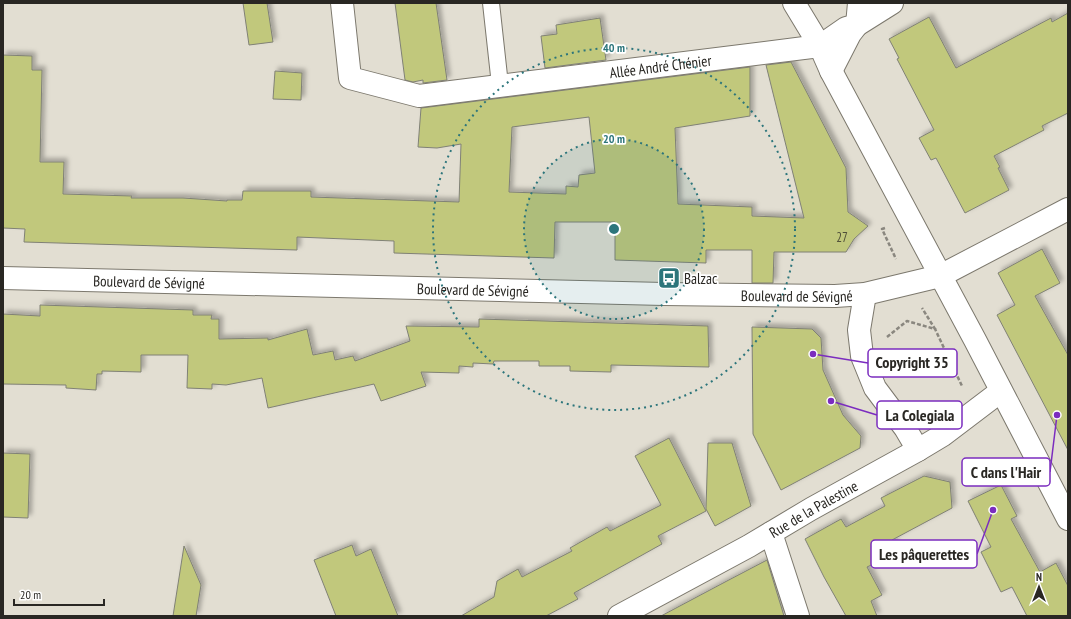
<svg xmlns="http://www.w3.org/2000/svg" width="1071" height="619" font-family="'PT Sans Narrow',sans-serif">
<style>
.building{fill:#c1c87b;stroke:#808176;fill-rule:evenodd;filter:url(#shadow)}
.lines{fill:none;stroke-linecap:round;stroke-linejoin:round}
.service-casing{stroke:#7c786d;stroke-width:18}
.minor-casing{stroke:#7c786d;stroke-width:24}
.tertiary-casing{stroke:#7c786d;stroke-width:24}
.secondary-casing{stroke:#7c786d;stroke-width:24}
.path{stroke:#8a877f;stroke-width:2.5;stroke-dasharray:4 2;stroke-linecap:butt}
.service{stroke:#fff;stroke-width:16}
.minor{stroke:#fff;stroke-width:22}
.tertiary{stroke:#fff;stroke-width:22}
.secondary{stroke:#fff;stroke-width:22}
.ring{fill:none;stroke:#2c757b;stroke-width:2;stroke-dasharray:2 4}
.labels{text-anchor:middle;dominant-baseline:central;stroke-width:3.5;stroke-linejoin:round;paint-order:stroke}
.number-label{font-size:13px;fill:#4f4f39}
.street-label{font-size:15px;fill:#292723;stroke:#fff}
.poi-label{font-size:15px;fill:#292723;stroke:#fff;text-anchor:start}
.centre{fill:#2c757b;stroke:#fff;stroke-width:2}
.ring-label{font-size:12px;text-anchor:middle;font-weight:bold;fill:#2c757b;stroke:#fff;stroke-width:3.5;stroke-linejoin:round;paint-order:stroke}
.leader{fill:none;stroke:#7b2cbf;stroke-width:1.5}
.callout-dot{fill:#7b2cbf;stroke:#fff;stroke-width:1.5}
.callout{fill:#fff;stroke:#7b2cbf;stroke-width:1.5}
.callout-label{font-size:16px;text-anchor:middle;font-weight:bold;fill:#292723}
</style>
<defs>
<filter id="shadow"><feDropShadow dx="3.5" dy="-3.5" stdDeviation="2" flood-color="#0004"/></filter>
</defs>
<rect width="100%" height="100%" fill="#e2ded2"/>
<path class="building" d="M243,3H267L273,42L249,45Z
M395,3H436L447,80L423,83V80L413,82L405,80Z
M1068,13V113L1042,126L1044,130L994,156L1000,167L998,168L1009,190L965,213L936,158L931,160L919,138L934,130L897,59L899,58L889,39L929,17L956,68L1051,18L1052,22Z
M600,18L606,60L545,68L541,36L557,34L556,25Z
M3,55L32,56V70H42L40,162H64L63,194L132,196L131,198H183L227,201V200H242L243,191H311V197L459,202L461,144L437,148L418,147L421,108L750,67V116L675,128L678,204L752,207V216L804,218L766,65L791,62L846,168L848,212L868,226L854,239L846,252H774L773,283H752V250H706V263L615,260V222H555L554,258L394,253V241L297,237V250L24,242L25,229L3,228ZM589,117L595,173L579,175L578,187L566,186V194L509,192L512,127Z
M275,71L302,73L301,100L273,99Z
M1042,249L1060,283L1035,296L1068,355V450L997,315L1015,305L998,273Z
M40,305L193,310V315H212L211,319H219V339L268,338V340L307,329L313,355L333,351L335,360L353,356L355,361L410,341L406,326L479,327V319L708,326L709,367L611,365V372L570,371V366H539V361H494L493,364L473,363V367L459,366V373L421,372L426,386L381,401L374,384L268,408L262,378L226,385L212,384V389L187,388L188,355H141V372L102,371V374H97L96,390L66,388V385L3,384V314L40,316Z
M752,327L812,329L821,338L823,370L843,415L861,436L860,448L781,490L753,434Z
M669,438L706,511L658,536L662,544L574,593L578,599L546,616H461L494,597L497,581L518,569L522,577L572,551L570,548L607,527L610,531L661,505L635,456Z
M708,443H732L751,506L715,526L706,509Z
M3,453L30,454L28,518L3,517Z
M924,476L950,482L952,508L892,540L899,552L867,567L882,595L871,601L877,616H846L824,577L805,539L841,519L846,527L885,506L881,498Z
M1001,485L1017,516L1011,519L1040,572L1056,563L1068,586V616H1027L1012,587L1001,592L981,552L991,547L968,501Z
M352,545L356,556L371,549L398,616H336L314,560Z
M184,546L201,585L196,616H173Z
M767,560L784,616H661L725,582Z"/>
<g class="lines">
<g class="service-casing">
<path id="service" d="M491,3L500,85"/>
</g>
<g class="minor-casing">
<g id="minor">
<path id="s1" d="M342,3L350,78L419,96L820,46L846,28L857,25L892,3"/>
<path d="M831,71L850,34L857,25L859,3"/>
<path d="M865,294L859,330L862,356L875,388L905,428L918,450"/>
<path d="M771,533L798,616"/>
<path id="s2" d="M619,616L749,546L811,509L918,450L943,435L1001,391"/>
</g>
</g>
<g class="tertiary-casing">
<g id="tertiary">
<path id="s3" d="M3,278L664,294L835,296L865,294L940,276L1068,209"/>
</g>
</g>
<g class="secondary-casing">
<path id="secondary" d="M794,3L820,46L831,71L975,340L1068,519"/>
</g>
<path class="path" d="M885,228L882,229L896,259
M936,328L935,329L962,386
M887,337L907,321L935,329L922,308"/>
<use href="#service" class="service"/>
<use href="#minor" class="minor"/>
<use href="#tertiary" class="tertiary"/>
<use href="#secondary" class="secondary"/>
</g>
<circle cx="614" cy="229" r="90" fill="#2c757b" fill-opacity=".12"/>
<g class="ring">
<circle cx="614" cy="229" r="90"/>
<circle cx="614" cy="229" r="181"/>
</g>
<defs>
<g id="bus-square" transform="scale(1.15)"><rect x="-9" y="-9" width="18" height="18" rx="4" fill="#2c757b" stroke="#fff"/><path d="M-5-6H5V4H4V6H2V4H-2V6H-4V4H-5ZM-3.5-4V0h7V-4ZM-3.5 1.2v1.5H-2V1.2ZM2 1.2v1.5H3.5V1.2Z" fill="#fff"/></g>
</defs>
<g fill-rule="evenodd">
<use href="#bus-square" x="669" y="278"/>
</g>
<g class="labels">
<g class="number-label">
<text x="842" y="237">27</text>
</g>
<g class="street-label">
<text stroke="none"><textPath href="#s1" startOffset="390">Allée André Chénier</textPath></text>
<text stroke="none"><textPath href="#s3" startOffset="146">Boulevard de Sévigné</textPath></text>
<text stroke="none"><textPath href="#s3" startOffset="470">Boulevard de Sévigné</textPath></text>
<text stroke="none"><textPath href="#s3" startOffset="794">Boulevard de Sévigné</textPath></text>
<text stroke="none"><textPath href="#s2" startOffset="222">Rue de la Palestine</textPath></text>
</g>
<g class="poi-label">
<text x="684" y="278">Balzac</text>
</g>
</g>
<circle cx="614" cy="229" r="6" class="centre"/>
<g class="ring-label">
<text x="614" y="52">40 m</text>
<text x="614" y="143">20 m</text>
</g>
<path class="leader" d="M813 354L868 363M831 401L877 415M1057 415L1050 472M993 510L977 554"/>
<g class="callout-dot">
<circle cx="813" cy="354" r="4"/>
<circle cx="831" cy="401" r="4"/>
<circle cx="1057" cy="415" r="4"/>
<circle cx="993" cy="510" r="4"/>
</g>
<g class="callout">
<rect x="868" y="349" width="89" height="28" rx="4"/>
<rect x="877" y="401" width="85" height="28" rx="4"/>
<rect x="962" y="458" width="88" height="28" rx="4"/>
<rect x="871" y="540" width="106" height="28" rx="4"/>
</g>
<g class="callout-label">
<text x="912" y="368">Copyright 35</text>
<text x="920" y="421">La Colegiala</text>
<text x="1006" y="478">C dans l'Hair</text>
<text x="924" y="560">Les pâquerettes</text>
</g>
<rect width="1071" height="619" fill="none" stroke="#292723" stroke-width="8"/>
<g transform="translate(1039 587)" stroke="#ffffff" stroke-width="3" paint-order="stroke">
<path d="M0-3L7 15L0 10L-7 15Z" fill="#292723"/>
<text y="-6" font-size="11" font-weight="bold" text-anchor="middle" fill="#292723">N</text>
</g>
<path d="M14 599v6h90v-6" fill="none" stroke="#292723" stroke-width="2"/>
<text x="20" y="599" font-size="12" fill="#292723" stroke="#ffffff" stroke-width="3" paint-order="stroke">20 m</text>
</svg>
